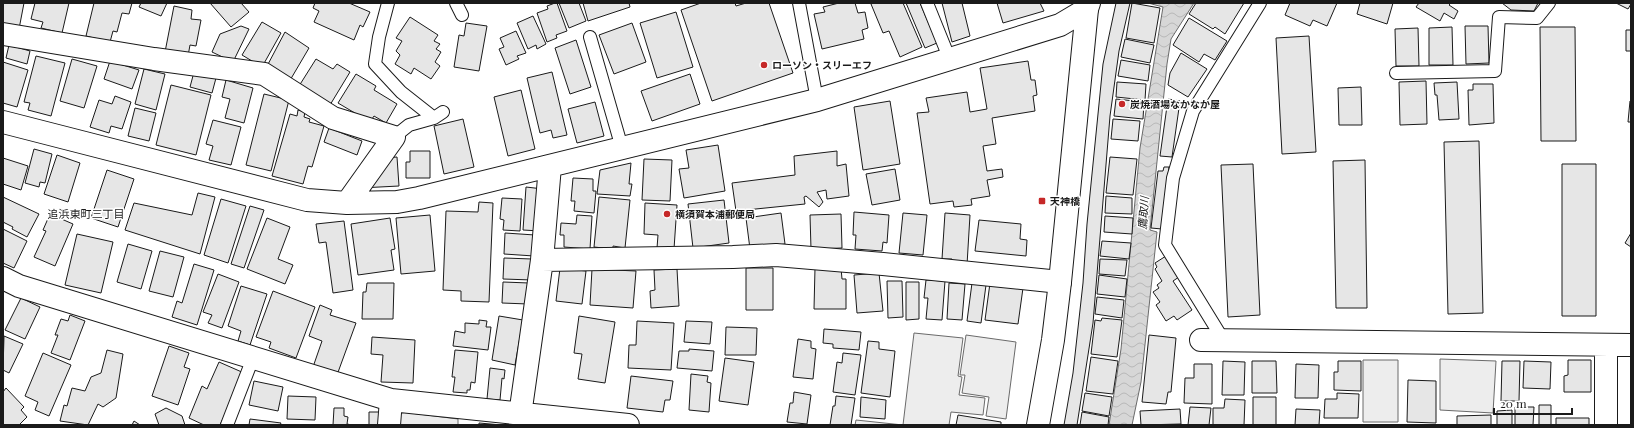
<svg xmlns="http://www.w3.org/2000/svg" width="1634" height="428" font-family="'Playfair Display','Noto Sans JP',serif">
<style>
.built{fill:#ededed;stroke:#6a6a6a}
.water{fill:url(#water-waves);stroke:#6a6a6a}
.building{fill:#e6e6e6;stroke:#1a1a1a}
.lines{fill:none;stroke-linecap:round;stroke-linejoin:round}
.lane-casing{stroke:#1a1a1a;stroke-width:14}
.street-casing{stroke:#1a1a1a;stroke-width:24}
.secondary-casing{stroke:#1a1a1a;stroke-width:24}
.lane{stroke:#fff;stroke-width:12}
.street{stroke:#fff;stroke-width:22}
.secondary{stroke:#fff;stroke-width:22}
.poi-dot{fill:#c62828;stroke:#fff;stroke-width:1.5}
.labels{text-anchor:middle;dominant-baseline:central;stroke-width:3;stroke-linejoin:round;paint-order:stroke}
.poi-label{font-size:10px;font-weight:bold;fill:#1a1a1a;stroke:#fff;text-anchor:start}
.neighbourhood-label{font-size:11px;fill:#1a1a1a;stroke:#fff}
.water-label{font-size:11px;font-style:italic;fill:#1a1a1a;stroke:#fff}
</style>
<defs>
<pattern id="water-waves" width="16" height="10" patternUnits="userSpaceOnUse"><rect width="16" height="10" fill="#d7d7d7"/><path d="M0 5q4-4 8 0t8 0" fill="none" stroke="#b8b8b8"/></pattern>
</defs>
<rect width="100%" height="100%" fill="#fff"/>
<path class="built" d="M914,333L963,338L958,376L962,377L959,395L985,398L983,415L951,412L949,425H855L856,420L903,425Z
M966,335L1016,342L1006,419L986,416L989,397L962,393L965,375H960Z
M1440,359L1496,361L1493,413L1440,410Z
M1363,360H1398V422H1363Z
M395,411L458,419V425H394Z"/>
<path class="water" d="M1148,3H1194L1171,39L1167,64L1150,230L1157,232L1141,382L1132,425H1109L1121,349L1140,148L1163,7Z"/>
<path class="building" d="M3,3H24L19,29L3,26Z
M35,3H69L62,33L41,28L43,22L31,19Z
M94,3H132L129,14L122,13L117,32L113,31L110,42L86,36Z
M141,3H167L161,16L139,7Z
M210,3H241L249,12L231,27Z
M315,3H349L370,12L363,27L360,25L354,40L314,22L319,11L313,8Z
M555,3H557L567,31L556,35L557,38L547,42L537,13L548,9L547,6Z
M559,3H579L586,21L569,28Z
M583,3H629L630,7L588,21Z
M701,3H735L736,6L746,3H769L793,73L712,101L681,10Z
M839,3H855L858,13L865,12L868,28L862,30L864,39L822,49L814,14L825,12L823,7Z
M873,3H903L922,47L900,57L889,31L883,33L871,4Z
M906,3H920L937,43L925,48Z
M942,3H962L970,36L952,42Z
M997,3H1040L1044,11L1003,23Z
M1116,3H1130L1119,51L1110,116L1093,323L1077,425H1064L1073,373L1083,283L1087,224L1103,64Z
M1132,3L1160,8L1154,43L1126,38Z
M1196,3H1244L1225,34L1215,27L1213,29L1189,14Z
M1290,3H1337L1327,26L1313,20L1310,26L1285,15Z
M1360,3H1393L1387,24L1357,14Z
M1419,3H1451L1449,5L1458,11L1454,19L1444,13L1440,21L1416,7Z
M1502,3H1538L1534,11L1511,10Z
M1616,3H1631V4L1628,9Z
M174,6L192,10L191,19L201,20L196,46L190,45L188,56L165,52Z
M676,12L693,67L657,78L640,23Z
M533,16L546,44L537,49L536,45L528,49L517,23Z
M410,17L438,35L434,41L440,44L436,49L441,52L435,62L440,66L431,79L414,68L411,74L395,64L400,55L396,51L402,41L396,38Z
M1189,18L1227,41L1215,60L1204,54L1199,62L1173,45Z
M262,22L281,33L262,67L242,55Z
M466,23L487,26L479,71L454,67L459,35L464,36Z
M632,23L646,62L614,74L599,35Z
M241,26L249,29L233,62L212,52L220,34Z
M1465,26H1488L1489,63L1466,64Z
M1452,27L1453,65H1429V28Z
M1540,27H1575L1576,141H1541Z
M1418,28L1419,66H1396L1395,29Z
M1626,30H1631V51H1626Z
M516,31L526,53L517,56L519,59L506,65L499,49L504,47L500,38Z
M285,32L309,48L289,82L266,68Z
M1309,36L1316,152L1282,154L1276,38Z
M1125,39L1154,45L1150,63L1121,57Z
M576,40L591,87L570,94L555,48Z
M9,45L30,51L27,64L6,58Z
M1181,53L1207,69L1188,97L1168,85L1170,73Z
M36,56L65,63L51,116L28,110L30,103L24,102Z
M72,59L97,66L84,108L60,101Z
M316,59L333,69L337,64L350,72L330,105L299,86Z
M1121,60L1150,65L1148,81L1118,76Z
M110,61L139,70L132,89L104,79Z
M1028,61L1031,80H1035L1037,95L1033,96L1035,111L992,118L996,144L983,146L987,171L1002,169L1003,177L987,180L990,196L971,199L972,205L954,207L953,201L930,204L917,113L929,112L926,98L967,92L970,112L987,109L980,68Z
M3,62L28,70L17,107L3,103Z
M144,69L165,74L156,110L135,104Z
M194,72L216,78L212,93L190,87Z
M552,72L567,135L553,138L551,130L540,133L527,78Z
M356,74L376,86L374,90L397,104L386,123L374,116L370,122L338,103Z
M690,74L700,104L652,121L641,91Z
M226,80L253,88L244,123L225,118L230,99L222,97Z
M1426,81L1427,124L1400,125L1399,82Z
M1117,82L1146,84L1145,100L1116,97Z
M1457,82L1459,119L1439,120L1437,95H1435L1434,83Z
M1473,84H1493L1494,123L1469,125L1468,90H1473Z
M171,85L211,95L196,155L156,145Z
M1361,87L1362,125H1339L1338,88Z
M521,90L535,149L508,156L494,97Z
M264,94L289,100L271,171L246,165Z
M115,96L131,102L122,129L111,126L109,133L90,127L99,100L112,104Z
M1116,99L1144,102L1143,119L1114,116Z
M1168,99L1180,101L1172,157L1160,156Z
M890,101L900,164L863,170L854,107Z
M1630,101H1631V122H1628Z
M595,102L604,136L577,143L568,109Z
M135,108L156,113L149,141L128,136Z
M298,110L305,112L304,117L310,119L309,122L324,126L312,167L308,166L303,184L272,176L290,114L297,116Z
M463,119L474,167L444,174L434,126Z
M1113,119L1140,121L1138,141L1111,139Z
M213,120L241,127L231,165L209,160L213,146L206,144Z
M329,128L362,141L357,155L324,142Z
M1479,141L1483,313L1448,314L1444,142Z
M718,145L725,191L684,198L679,169L689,168L686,150Z
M34,149L52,154L45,183L40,182L39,187L25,183Z
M410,151H430V178H406V162H410Z
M837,151V166L846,164L849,196L827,199L826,190L817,192L823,202L819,207L806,196L804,197L805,204L736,211L732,183L795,175L794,156Z
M57,155L80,163L68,202L44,194Z
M397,157L399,186L360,188L369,175H380V164L384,158Z
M1110,157L1137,159L1133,195L1106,193Z
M3,158L28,166L21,190L3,184Z
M644,159L672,160L670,201L642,200Z
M1365,160L1367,308H1336L1333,161Z
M631,163L629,184H632L630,196L597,194L600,170Z
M1253,164L1260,315L1228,317L1221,165Z
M1562,164H1596V316H1562Z
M1164,167H1169L1162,229L1151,228L1158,171H1163Z
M895,169L900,200L872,205L866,174Z
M107,170L134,179L118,227L91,218Z
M573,178L593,179V191H596L594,213L574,211L575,201H571Z
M526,187L543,189L540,231L523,230Z
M198,193L215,197L200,254L125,230L134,203L192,215Z
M1106,196L1132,198V214L1105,213Z
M3,197L39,214L27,237L12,229L13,227L3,222Z
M599,197L630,200L625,248L613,246V249L594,247Z
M502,198L522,199L520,231L503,230L504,220L500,219Z
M221,199L246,206L228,263L204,255Z
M724,200L729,243L693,248L688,204Z
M479,202L493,203L489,302L461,301V291L443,290L446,211L478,212Z
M645,203L677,205L674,249L657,248L658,235L644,234Z
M250,206L264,210L244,268L231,264Z
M854,212L889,215L887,243L883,242L882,251L855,249L856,235H853Z
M781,213L785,244L750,249L746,218Z
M903,213L927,215L923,255L899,253Z
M945,213L970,215L967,265L952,264V259H942Z
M50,214L73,224L55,266L34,257L46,231L43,230Z
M841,214L842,248L811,249L810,215Z
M430,215L435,271L401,274L396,218Z
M577,215L592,216L590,249L564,247V235H560L561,223L576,224Z
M1105,216L1133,218L1132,234L1104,232Z
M267,218L290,227L278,259L293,265L285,284L247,269Z
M390,218L395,249L391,250L394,270L358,275L351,224Z
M979,220L1021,224L1020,239L1027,240L1026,256L975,251Z
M344,221L353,290L333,293L326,242L319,243L316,224Z
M3,229L27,241L14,268L3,263Z
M505,233L535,235L534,256L504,254Z
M1631,233V247L1625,243Z
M77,234L113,242L101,293L65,285Z
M1102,241L1131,243L1129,259L1100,256Z
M128,244L152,251L141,289L117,282Z
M160,251L184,257L173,297L149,291Z
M1166,256L1179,277L1173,281L1192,310L1177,320L1174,316L1166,321L1156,305L1160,302L1153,292L1159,288L1157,285L1162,281L1155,269L1157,267L1155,263Z
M504,258L532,259V280L503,279Z
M1100,259L1127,260L1125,276L1099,274Z
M194,264L214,270L197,325L172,317L177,301L182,303Z
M560,268L586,271L582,304L556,301Z
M746,268H773V310H746Z
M815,268H841L842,279H846V309H814Z
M592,269L636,271L633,308L590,305Z
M677,269L679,306L651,308L650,291L655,290L654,270Z
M879,273L883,311L857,313L854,275Z
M218,274L239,282L222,328L208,323L212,315L203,312Z
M1099,275L1127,279L1125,297L1097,294Z
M926,280L945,281L942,320L926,319L928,298H924Z
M887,281H902L903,317L888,318Z
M503,282L529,283L528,304L502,303Z
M906,282H919V319L906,320Z
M367,283H394L393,319H362L363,292H366Z
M949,283L965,284L962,320L947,319Z
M972,283L986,285L981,323L967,321Z
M990,283L1023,288L1018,324L985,320Z
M241,286L267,294L250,345L238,341L241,331L228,326Z
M273,291L315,307L296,358L269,348L271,342L256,337Z
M1097,297L1124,300L1122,318L1095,314Z
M21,298L40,307L25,339L5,330Z
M320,305L332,310L330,315L356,323L337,375L313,367L322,341L309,336Z
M70,315L85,321L70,360L51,353L58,335H55L61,319L68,321Z
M499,316L523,320L515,365L492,360Z
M579,316L615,322L605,383L578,379L582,354L574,353Z
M1102,318L1122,320L1117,357L1091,354L1095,320L1101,321Z
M479,320L487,321L486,327H491L488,350L453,346L455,331L465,333V323L479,324Z
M637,321L674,323L671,370L628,368L629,345H636Z
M686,321L712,322L710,344L684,342Z
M726,327L757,328L756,355H725Z
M824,329L861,332L859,350L833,348V344L823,343Z
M1149,335L1176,338L1171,392H1168L1166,404L1142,402Z
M4,336L23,344L9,373L3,370Z
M372,337L415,340L413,383L381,382L383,355L371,354Z
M798,339L811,341V348L816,349L813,379L793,377Z
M868,341L879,342V349L895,351L890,397L861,393Z
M169,346L189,353L184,367L190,369L178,405L152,396Z
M689,349L714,351L712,371L677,368L679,351H689Z
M107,350L123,354L116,398L103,407L98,404L88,425L60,421L64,405L67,406L72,388L85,391L91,377L101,373Z
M455,350L478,352L475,383L471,382L470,390H467V393L453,392L455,377H452Z
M43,353L71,365L49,416L35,410L38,402L25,396Z
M843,353L861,355L855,395L833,392L837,362L842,363Z
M1091,357L1118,361L1113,394L1086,391Z
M725,358L754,362L748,405L719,401Z
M1568,360H1591V392H1564V376L1568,375Z
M1223,361L1245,362L1244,395H1222Z
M1252,361H1276L1277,393H1252Z
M1338,361H1361V391L1334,390V372H1338Z
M1502,361H1520L1519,401H1501Z
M1524,361L1551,362L1550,389L1523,388Z
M219,362L244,373L220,425H204L189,418L202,386L207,389Z
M1194,364H1212V404L1184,403L1185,378H1194Z
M1296,364L1319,365L1318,398H1295Z
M490,368L505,370L504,379L502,378L500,400L487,399Z
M691,374L708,376L707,382L711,383L709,412L689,410Z
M631,376L673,381L670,400H665L663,412L627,408Z
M1408,380L1436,381V423L1407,422Z
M254,381L283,387L278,411L249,405Z
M6,388L24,407L21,410L27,417L19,425H3V392Z
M794,392L811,395L807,424L787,422L790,403H793Z
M1085,393L1112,397L1109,416L1082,411Z
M1337,393L1359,394L1358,418H1324L1325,399H1337Z
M288,396L316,397L315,420L287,419Z
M836,396L855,398L851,425H830L833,406H835Z
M861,397L886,400L885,419L860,417Z
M1253,397H1276V425H1253Z
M1225,399L1245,400L1244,425H1213V408H1224Z
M1539,405H1551V425H1539Z
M1190,407L1211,408L1209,425H1188Z
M1515,407H1534L1533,425H1515Z
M166,408L182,416L185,425H159L155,414Z
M334,408H344V416L348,417L347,424L352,425H333Z
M1180,409L1181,424L1141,425L1140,411Z
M1296,409L1320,410L1319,425H1295Z
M1512,410V425H1497V411Z
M369,412H379V425H369Z
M1082,412L1109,417L1108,425H1080Z
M958,415L1001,422V425H956Z
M1491,415V425H1457V416Z
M1556,418H1589V425H1556Z
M250,419L281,423L280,425H249Z
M134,421L140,425H132Z
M479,423L502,425H479Z"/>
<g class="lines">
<g class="lane-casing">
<path id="lane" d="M388,3L379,37L375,64L401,92L434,118
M456,3L462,15
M799,3L817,100
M927,3L950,60
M590,37L622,148
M1396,73L1495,71L1499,17L1537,18L1549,3
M394,137L409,125L434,118L443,112
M1224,341L1165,245L1173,178L1193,111L1260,3
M227,425L253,358"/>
</g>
<g class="street-casing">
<path id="street" d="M3,34L154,59L264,74L333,118L394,137L347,203
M3,122L307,200L347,203L397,202L419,198L817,100L1060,25L1087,9
M542,260L733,257L776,255L883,264L1060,282
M3,278L19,286L391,400L628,425
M1201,340L1631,345
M520,415L542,260L550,166
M389,425L391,400
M1606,425V345"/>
</g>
<g class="secondary-casing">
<path id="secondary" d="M1038,425L1053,340L1060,282L1087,9L1089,3"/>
</g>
<use href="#lane" class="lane"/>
<use href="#street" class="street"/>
<use href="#secondary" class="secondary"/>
</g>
<g class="poi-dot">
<circle cx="764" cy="65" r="4"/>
<circle cx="1122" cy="104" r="4"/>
<rect x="1038" y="197" width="8" height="8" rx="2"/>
<circle cx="667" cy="214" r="4"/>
</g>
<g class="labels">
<g class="poi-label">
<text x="772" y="65">ローソン・スリーエフ</text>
<text x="1130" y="104">炭焼酒場なかなか屋</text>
<text x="1050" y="201">天神橋</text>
<text x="675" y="214">横須賀本浦郵便局</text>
</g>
<g class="neighbourhood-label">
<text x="86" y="213">追浜東町三丁目</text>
</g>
<g class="water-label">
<text transform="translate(1143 213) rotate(-86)">鷹取川</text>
</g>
</g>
<rect width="1634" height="428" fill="none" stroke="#1a1a1a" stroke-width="8"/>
<path d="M1494 408v6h78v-6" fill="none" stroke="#1a1a1a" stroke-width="2"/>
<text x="1500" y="408" font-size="12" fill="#1a1a1a" stroke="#ffffff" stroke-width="3" paint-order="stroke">20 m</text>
</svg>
